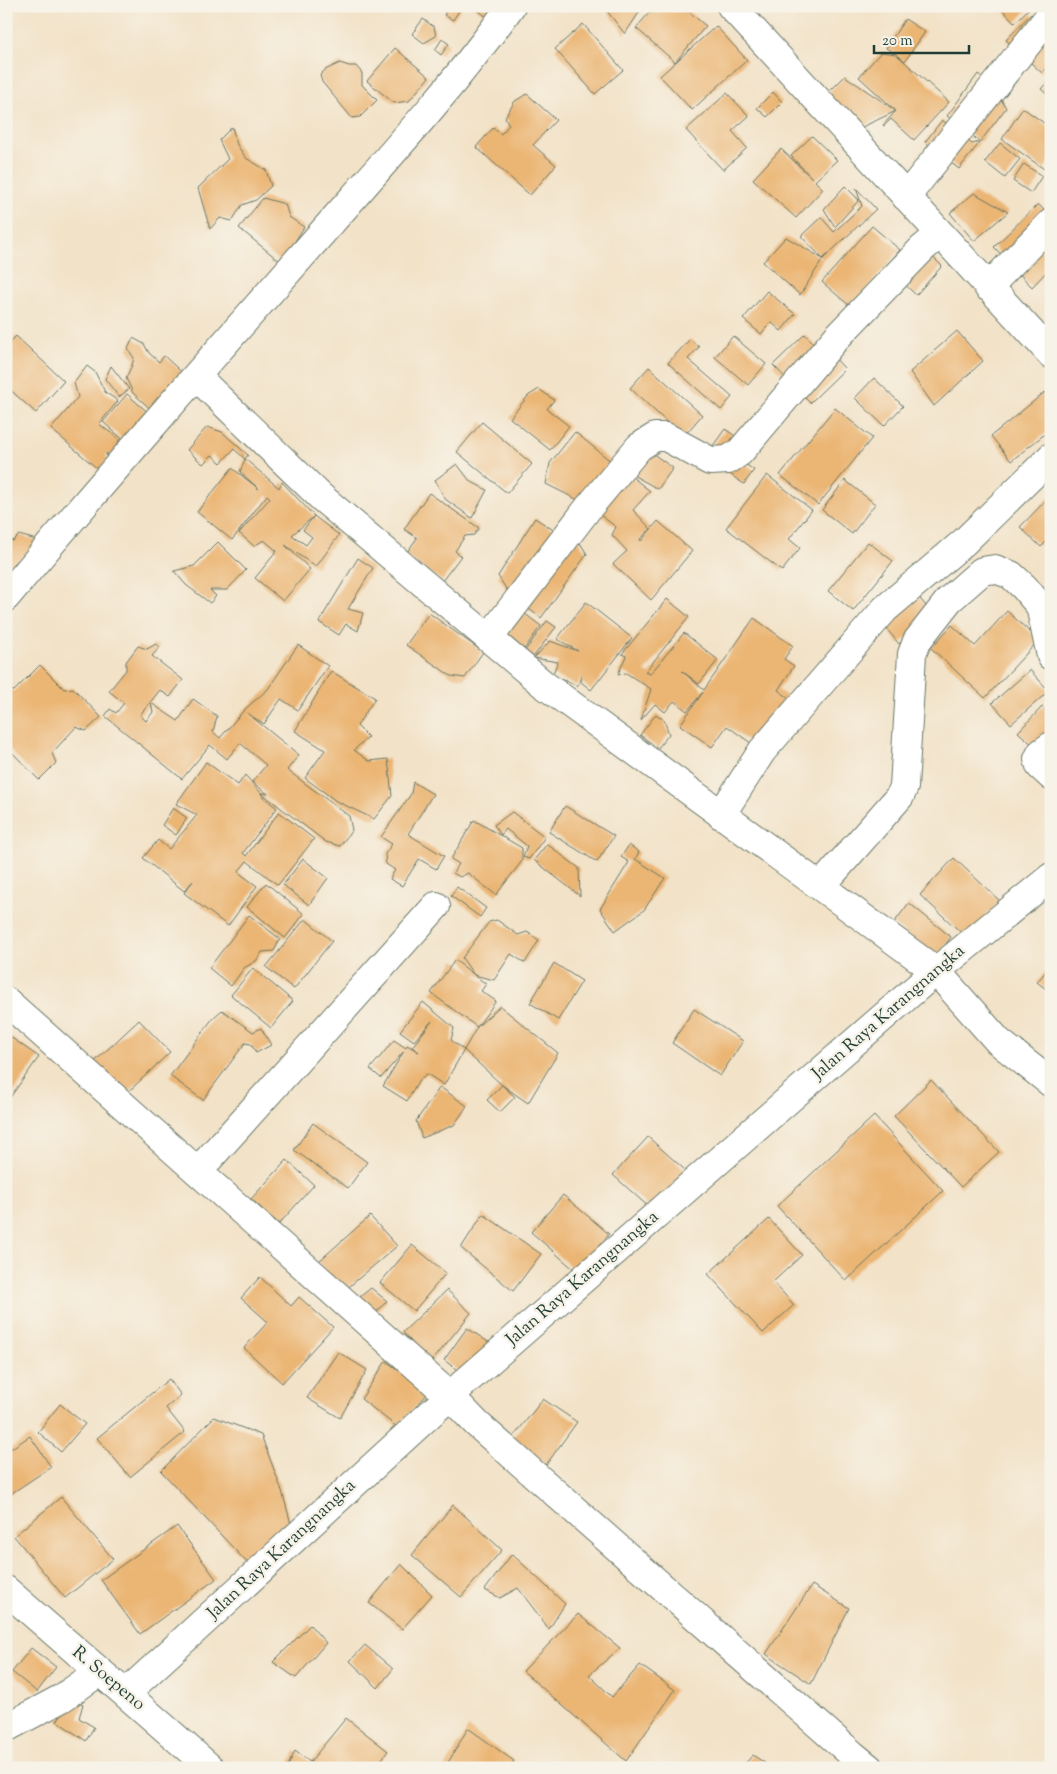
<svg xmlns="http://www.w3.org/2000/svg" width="1057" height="1774" font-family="'Sorts Mill Goudy',serif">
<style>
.building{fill:#ebb573;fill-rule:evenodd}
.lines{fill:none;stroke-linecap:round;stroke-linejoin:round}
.minor-casing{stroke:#697767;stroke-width:30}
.minor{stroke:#fff;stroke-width:28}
.labels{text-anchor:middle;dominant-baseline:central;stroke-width:5;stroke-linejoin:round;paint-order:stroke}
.street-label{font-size:18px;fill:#1f3d34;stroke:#f7f3e8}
</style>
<rect width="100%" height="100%" fill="#f7f3e8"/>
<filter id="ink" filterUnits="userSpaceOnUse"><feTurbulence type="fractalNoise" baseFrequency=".02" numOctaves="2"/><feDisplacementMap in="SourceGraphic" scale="10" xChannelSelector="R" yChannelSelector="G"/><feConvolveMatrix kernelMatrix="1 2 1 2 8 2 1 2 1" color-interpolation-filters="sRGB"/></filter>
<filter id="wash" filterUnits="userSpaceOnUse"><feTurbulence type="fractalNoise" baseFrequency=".0096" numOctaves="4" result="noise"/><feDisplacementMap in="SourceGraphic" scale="20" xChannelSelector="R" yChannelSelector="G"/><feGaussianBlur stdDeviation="1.12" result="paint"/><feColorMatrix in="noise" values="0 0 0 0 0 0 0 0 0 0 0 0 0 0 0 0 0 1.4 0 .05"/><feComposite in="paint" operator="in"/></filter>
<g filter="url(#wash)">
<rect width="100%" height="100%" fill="#f2e2c7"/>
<g id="blocks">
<path class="building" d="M449,6H458L461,8L453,20L444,15Z
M472,6H506L494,22Z
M603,6H640L642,8L625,34Z
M655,6H682L706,26L675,62L636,28Z
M999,6H1031L1015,23Z
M1031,14L1051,32V63L1042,73L1006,40Z
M423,19L434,27L436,36L424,43L412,34Z
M905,19L925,32L905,61L896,54L949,102L914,140L891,119L884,126L883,125L896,111L858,129L826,95L845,76L896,111L859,77L881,52L896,54L886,48Z
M583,24L623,70L595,94L555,49Z
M716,26L747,60L692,110L660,76Z
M442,39L449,44L441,55L435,50Z
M395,48L429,77L409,101L394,103L367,81Z
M340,63L349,66H356L362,73V85L377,100L360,117L352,118L322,82L320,75L325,70Z
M978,74L993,85L1006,108L980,142L947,116Z
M1051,78V98L1041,89Z
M773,92L782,102L767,117L757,108Z
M727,93L749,116L732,131L747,148L723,170L686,130Z
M527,94L556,120L533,145L556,165L530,195L476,147L493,128L501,134L509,125L505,117L515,101Z
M1023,108L1051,128V159L1044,169L1002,139Z
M942,120L972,144L980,142L959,169L925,142Z
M232,127L237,145L246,158L266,170L271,186L256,200L242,205L232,221L220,218L210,229L198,188L228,159L219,140Z
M812,136L837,160L815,181L823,189L796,218L753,179L781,149L813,179L791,156Z
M1000,143L1020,159L1005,178L985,162Z
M1024,164L1042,176L1031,193L1013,181Z
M845,186L859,200L835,227L824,209Z
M856,188L876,209L823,259L800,295L763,262L786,237L823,259L801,236L821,217L834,232L862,206Z
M974,193L1008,212L974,241L950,213Z
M263,198L285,204L289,217L304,227L292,246L297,253L282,263L239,228Z
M1038,204L1051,217V267L1032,287L994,247Z
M872,226L900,250L851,307L822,282Z
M923,248L942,266L916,295L896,276Z
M767,291L795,314L781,331L771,322L761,334L743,319Z
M957,331L983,361L934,406L910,372Z
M805,334L823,353L833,356L845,369L810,403L773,365Z
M16,336L64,381L36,413L6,386V347Z
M733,336L766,364L748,385L715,357Z
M133,338L144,344L149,353L159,362L164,356L189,379L156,414L133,393L126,378L132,365L134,358L128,349Z
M690,339L699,347L688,359L732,397L721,410L668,363Z
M87,366L95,372L105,392L118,401L99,424L119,439L118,444L121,451L116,459L106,453L107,460L99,470L51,429L78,397L74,383Z
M111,366L129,389L119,397L105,379Z
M649,367L702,415L683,437L630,388Z
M874,378L903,406L884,426L855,398Z
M539,389L554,400L547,409L569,426L550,450L510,418L528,396Z
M1045,392L1051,399V429L1011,461L991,436Z
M127,394L151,415L127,443L103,422Z
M835,408L872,438L818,505L780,475Z
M482,422L532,464L507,493L457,452Z
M207,427L222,432L248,455L245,459L234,449L221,463L212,455L203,464L187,450Z
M725,429L747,444L742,462L754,470L744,484L705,457Z
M575,432L613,463L586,504L546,484L550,463Z
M642,446L673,468L658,489L622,469L650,491L633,510L651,529L640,539L641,541L658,521L692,551L651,600L613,564L627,551L612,535L616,527L591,508L622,469Z
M245,459L279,488L282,482L314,516L339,535L316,567L285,545L310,569L283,601L255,578L277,551L264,540L254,546L239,533L270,498L267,495L232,540L197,512L232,468L259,489L240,472ZM314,516L303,530L312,537L306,545L292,535Z
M457,464L470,481L487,490L472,518L445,499L435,480Z
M767,475L812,510L789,539L800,548L782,571L726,528Z
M845,480L875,504L852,534L822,510Z
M429,493L479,528L474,535L465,536L455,551L461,556L442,581L405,555L417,538L404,529Z
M1051,495V537L1041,547L1020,527Z
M535,518L558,533L571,529L587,554L541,618L510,595L498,576Z
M19,535L40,541L15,563L11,570L6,571V538L13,541Z
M218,542L246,570L227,590H210L216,596L210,603L186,585L174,571L194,566Z
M868,542L893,561L853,611L828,591Z
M358,558L373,568L348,609L363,613L358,631L346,624L339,635L319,622Z
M917,595L935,617L899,644L881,622Z
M667,599L689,617L645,672L650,674L684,633L718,660L699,684L682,671L704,690L754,618L793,646L784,659L794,666L778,690L796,703L762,751L727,726L712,747L680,725L703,692L687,711L674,701L665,712L655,704L641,720L651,689L626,673L618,674L626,656L622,654Z
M586,602L632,638L591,690L581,682V676L578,686L552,675L558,662L534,658L550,641L578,651L557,639Z
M516,607L541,626L519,656L494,638Z
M1007,611L1039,640L985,698L931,648L952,625L975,646Z
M429,613L483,652L465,678L451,676L406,645Z
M547,621L556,627L528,664L518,660Z
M156,644L160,647L152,656L183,680L170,697L160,690L140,715L146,721L153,712L151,703L178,721L193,699L217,716L213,732L220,738L244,710L268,689L298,645L328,666L298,710L281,699L264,724L247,713L299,755L287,770L349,816L352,830L340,846L326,842L261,793L268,794L252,782L266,765L240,743L227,759L210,745L182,779L105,716L110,709L116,713L124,703L109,691L126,670V662L138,646L147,649Z
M40,665L64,689L73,688L101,717L86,731L76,727L52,753L56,763L39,780L6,746V690L14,691Z
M1030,670L1049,691L1011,724L992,703Z
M331,671L375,698L357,726L368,737L354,750L369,761L388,759L392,796L374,819L336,801L305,778L325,750L295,731Z
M1042,707L1051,715V747L1043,754L1018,732Z
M656,714L664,720L669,734L658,748L640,735Z
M206,762L238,785L245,775L261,793L263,797L277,808L243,853L246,856L279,812L314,839L278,885L247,861L238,872L257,886L228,926L184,893L193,881L184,891L143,858L158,840L169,849L197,815L176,804Z
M413,782L433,794L408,834L444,856L436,869L419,859L402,886L390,879L395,870L386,864L385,854L392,844L381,837L411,794Z
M565,806L614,836L597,862L549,832Z
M173,808L187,818L176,835L162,825Z
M512,812L545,837L529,859L523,857L527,846L506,829L501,835L494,825Z
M474,820L522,848V861L496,895L468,873L460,877L453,873L459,864L451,859Z
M547,844L579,868L580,896L534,860Z
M629,845L639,852L635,859L665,878L644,910L615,931L600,909L629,862L621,857Z
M954,858L1000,901L966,937L920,895Z
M303,859L328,878L309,905L283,885Z
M266,883L304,914L285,938L247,907Z
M457,887L486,908L480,917L451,896Z
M909,903L951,937L936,957L893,924Z
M249,915L280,939L274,951L262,952L256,961L244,968L231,986L209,968Z
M305,919L332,941L294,989L266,967Z
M497,920L518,935L527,932L539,940L525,963L511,954L494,980L474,975L462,958L489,922Z
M455,960L486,984L481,991L496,1001L477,1027L431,993Z
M554,963L582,981L558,1020L530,1003Z
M1051,965V993L1037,982Z
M253,968L293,1001L271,1028L231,995Z
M423,1002L454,1028L451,1040L464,1050L444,1085L427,1074L420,1079L407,1101L383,1086L404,1051L381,1078L370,1069L394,1040L406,1048L407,1045L419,1052L412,1047L432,1021L414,1041L400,1031Z
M500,1006L558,1053L528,1103L502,1085L464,1050L477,1027Z
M694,1009L743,1041L720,1076L672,1043Z
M222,1010L253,1032L261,1028L271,1045L256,1053L251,1044L245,1043L203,1100L170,1076L213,1018Z
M139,1020L170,1052L122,1098L91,1065Z
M6,1034L39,1057L6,1103Z
M931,1080L999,1152L961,1187L894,1116Z
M502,1085L515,1097L500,1112L487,1100Z
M440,1087L467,1106L454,1125L422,1138L416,1121Z
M874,1116L943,1191L846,1281L777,1206Z
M313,1123L367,1162L348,1188L294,1150Z
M648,1137L686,1171L651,1209L613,1175Z
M287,1160L314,1185L279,1224L251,1199Z
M563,1195L609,1234L577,1272L531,1232Z
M483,1214L541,1254L513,1291L461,1248Z
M370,1216L397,1246L344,1291L318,1262Z
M769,1219L802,1255L773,1282L794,1305L763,1333L708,1274Z
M412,1245L446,1273L414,1311L380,1283Z
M260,1277L291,1306L299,1297L333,1327L282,1383L244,1348L268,1322L241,1298Z
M371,1288L387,1301L371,1318L356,1300Z
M447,1290L471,1313L430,1364L403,1332Z
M467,1328L493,1345L465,1376L444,1360Z
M338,1352L367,1370L340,1418L307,1398Z
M386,1361L429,1392L397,1427L361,1399Z
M169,1379L181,1395L166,1408L185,1432L130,1477L97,1438Z
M543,1399L577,1422L546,1465L511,1440Z
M60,1404L85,1424L61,1452L38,1432Z
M214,1417L261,1435L282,1491L291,1524L251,1567L161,1471Z
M30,1436L51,1467L6,1497V1452Z
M61,1497L113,1559L65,1598L14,1536Z
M453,1505L502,1550L461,1597L412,1555Z
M177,1526L216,1579L140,1634L101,1580Z
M512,1554L565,1604L549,1629L518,1588L500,1598L485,1590Z
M401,1564L432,1595L402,1629L369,1603Z
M812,1585L849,1608L811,1684L766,1654Z
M578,1614L620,1648L589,1675L612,1697L640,1665L675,1690L626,1761L523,1671Z
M310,1625L326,1643L296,1678L273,1662Z
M365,1645L393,1669L378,1688L350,1661Z
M31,1648L56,1667L37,1692L12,1672Z
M72,1698L83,1704L79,1718L94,1727L86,1741L57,1721Z
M346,1718L388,1751L375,1768H287L295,1751L310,1762Z
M468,1728L514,1761L509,1768H445Z
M753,1755L772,1768H741Z"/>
</g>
</g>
<g filter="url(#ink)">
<use href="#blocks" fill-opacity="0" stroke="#697767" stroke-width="1"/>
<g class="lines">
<g class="minor-casing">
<path id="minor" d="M731,6L1051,354
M906,197L1051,14
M988,287L1051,223
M196,376L321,497L543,684L936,971L998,1041L1051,1083
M6,597C109,474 215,354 321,234C386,160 454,86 511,6
M489,638L589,507L639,447L655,437H666L710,461L728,460L740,452L837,337L923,248L940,234
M1051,746L1041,753L1038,759L1040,766L1051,776
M721,815L762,751L885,609L964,542L1051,457
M821,886L900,796L904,787L912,654L917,641L949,600L982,571L995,569L1011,575L1024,587L1040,606L1051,656
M6,1001L450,1396L477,1424L853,1755L869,1768
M198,1171L436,906
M6,1590C74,1650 143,1708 210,1768
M126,1693L464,1383L936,971L1051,877
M6,1728L62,1698L99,1672"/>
</g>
<use href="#minor" class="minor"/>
</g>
</g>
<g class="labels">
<g class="street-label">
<text transform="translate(889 1013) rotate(-41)">Jalan Raya Karangnangka</text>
<text transform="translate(583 1279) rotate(-41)">Jalan Raya Karangnangka</text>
<text transform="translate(282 1550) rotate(-43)">Jalan Raya Karangnangka</text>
<text transform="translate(108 1679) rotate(40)">R. Soepeno</text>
</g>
</g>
<rect width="1057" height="1774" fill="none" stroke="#f7f3e8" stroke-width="25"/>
<path d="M874 45v8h95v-8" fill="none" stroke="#1f3d34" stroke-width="2.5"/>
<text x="882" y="45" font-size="15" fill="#1f3d34" stroke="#f7f3e8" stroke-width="4" paint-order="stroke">20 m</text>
</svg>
